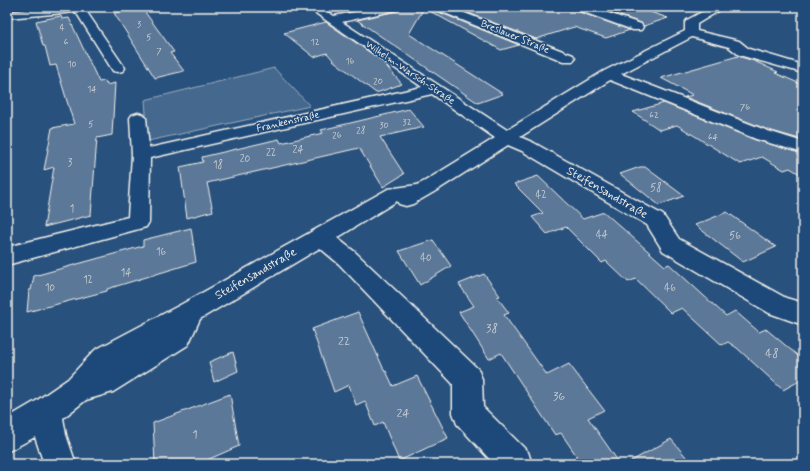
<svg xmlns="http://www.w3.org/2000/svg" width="810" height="471" font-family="Mynerve,sans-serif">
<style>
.green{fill:#45688e;stroke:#9cacbb}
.building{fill:#5b7899;stroke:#f4f1e8}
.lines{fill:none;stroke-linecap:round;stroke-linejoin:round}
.minor-casing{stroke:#f4f1e8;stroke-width:3}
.minor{fill:#1f4a7a;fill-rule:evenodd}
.labels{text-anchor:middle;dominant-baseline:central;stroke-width:3.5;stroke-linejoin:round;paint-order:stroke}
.far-number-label{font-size:9px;fill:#ced3d4}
.far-street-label{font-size:10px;fill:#f4f1e8;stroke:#1f4a7a}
.number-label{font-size:10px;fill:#ced3d4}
.street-label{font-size:12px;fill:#f4f1e8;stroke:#1f4a7a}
.near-number-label{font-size:12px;fill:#ced3d4}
</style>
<rect width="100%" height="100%" fill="#28517e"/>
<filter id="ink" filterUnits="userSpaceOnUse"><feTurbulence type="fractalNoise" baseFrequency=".025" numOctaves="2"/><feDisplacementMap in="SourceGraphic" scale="8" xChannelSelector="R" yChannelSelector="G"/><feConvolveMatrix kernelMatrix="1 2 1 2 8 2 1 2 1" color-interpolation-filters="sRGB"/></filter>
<g filter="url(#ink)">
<path class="green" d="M274,68L310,106L148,141L145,100Z"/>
<path class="building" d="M403,7H432L434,10L519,45L501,50L424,8L409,34L503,94L478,103L357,20L396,11Z
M453,7H572L574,10L630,30L606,38L574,27L536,39Z
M595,7H636L668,18L644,26L641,23Z
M142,8L174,52L170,53L184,71L155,78L114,13Z
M61,16L62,19L69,18L99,82L105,81L107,85L115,83L112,135L97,138L91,215L44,227L54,167L44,170L52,128L74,124L56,65L50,66L45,46H43L36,21Z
M326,22L381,60L402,84L376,93L334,61L327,53L314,57L284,33Z
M738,56L754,61L778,72L775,73L803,85V140L768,130L685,97L693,95L661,78Z
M664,103L756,140L803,154V176L790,168L784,170L762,157L740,164L677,125L660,130L633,112Z
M409,109L424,127L380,137L404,174L383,187L359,148L207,183L213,211L187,218L180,167L203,162L202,157L279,139L281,143L323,133L321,130Z
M640,167H645L684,196L659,205L620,174Z
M538,176L583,219L604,212L665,266L669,264L726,316L735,311L759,332L766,329L803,360V379L783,390L737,348L728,342L722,345L682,308L671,313L636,279L628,282L606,261L602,263L566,227L547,234L532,217L543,213L514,184Z
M727,212L776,247L743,262L695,225Z
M191,228L196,262L107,289V291L27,312L29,290H31L34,276L143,246V240Z
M433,240L451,266L420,285L399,251Z
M484,274L500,296L497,297L509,313L504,315L547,375L569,364L604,410L588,418L620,464H582L561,433L555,435L501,353L489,359L459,312L474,306L459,284Z
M358,312L385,372L386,371L393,386L417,376L448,438L399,461L383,422L375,426L365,401L356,405L349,385L334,392L312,329Z
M233,352L238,371L214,382L209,362Z
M230,394L239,446L198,464H155L153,423Z
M671,439L692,464H626Z"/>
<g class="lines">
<g class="minor-casing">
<path id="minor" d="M55,7H96L94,9L86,11L125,68L123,71L118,72L113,71L76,12L7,18V12Z
M307,7H320L334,16L380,7H402L396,10L342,22L507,130L604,71L685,31V23L687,20L711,7H725L697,24V31L739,41L749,49L803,65V73L739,55L729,47L692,37L621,74L768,131L803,142V153L756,139L610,80L520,137L534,143L663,215L679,239L786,298L803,303V325L769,313L663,251L647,225L522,151L508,145L439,189L413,204L406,206L399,204L397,201L337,238L355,252L478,369L482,379L483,407L528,452L532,464H494L457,424L453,413V384L339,264L320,248L200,319L188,345L113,392L86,400L63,418L66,435L76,464H44L35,437L7,452V418L36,401L68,379L95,350L182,304L388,189L417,185L425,181L495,138L432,94L150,158L149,222L146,227L7,265V247L128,217L132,155L130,118L132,115L138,113L144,115L146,118L149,148L422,87Z
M433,7H449L573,55L575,58L573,61H563L435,9Z
M573,7H590L641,24L643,27L641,30H633L575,9Z"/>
</g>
<use href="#minor" class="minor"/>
</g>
</g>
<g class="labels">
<g class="far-number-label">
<text x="139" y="24">3</text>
<text x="62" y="28">4</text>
<text x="149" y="37">5</text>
<text x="66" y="42">6</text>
<text x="315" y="42">12</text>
<text x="159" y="51">7</text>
<text x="350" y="61">16</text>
<text x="72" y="64">10</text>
<text x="378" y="81">20</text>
<text x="92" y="89">14</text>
<text x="745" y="107">76</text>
<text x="654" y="115">62</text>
<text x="407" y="122">32</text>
<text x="91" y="124">5</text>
<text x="384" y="125">30</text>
<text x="361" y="130">28</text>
<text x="337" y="135">26</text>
<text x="713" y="137">64</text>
</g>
<g class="far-street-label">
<text transform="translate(515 37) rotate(22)">Breslauer Straße</text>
<text transform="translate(410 73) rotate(34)">Wilhelm-Warsch-Straße</text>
<text transform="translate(288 122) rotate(-13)">Frankenstraße</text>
</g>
<g class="number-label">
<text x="298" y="150">24</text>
<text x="271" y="153">22</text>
<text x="245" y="159">20</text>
<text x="70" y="163">3</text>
<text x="218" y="165">18</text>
<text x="656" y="188">58</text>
<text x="541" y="195">42</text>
<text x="72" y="209">1</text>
<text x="602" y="235">44</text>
<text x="735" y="236">56</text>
<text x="161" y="252">16</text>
<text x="426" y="258">40</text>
<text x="126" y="273">14</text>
<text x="88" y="280">12</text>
<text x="50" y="288">10</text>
<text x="670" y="288">46</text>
</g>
<g class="street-label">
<text transform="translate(607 193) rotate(30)">Steifensandstraße</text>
<text transform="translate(256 274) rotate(-30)">Steifensandstraße</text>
</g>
<g class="near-number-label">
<text x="492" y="329">38</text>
<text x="344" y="342">22</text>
<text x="772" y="354">48</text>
<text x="559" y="397">36</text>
<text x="403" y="414">24</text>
<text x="195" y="435">1</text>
</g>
</g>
<rect width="810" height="471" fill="none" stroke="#1f4a7a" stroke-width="24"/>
<rect x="12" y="12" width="786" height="447" fill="none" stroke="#f4f1e8" stroke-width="1.5" filter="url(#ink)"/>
</svg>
